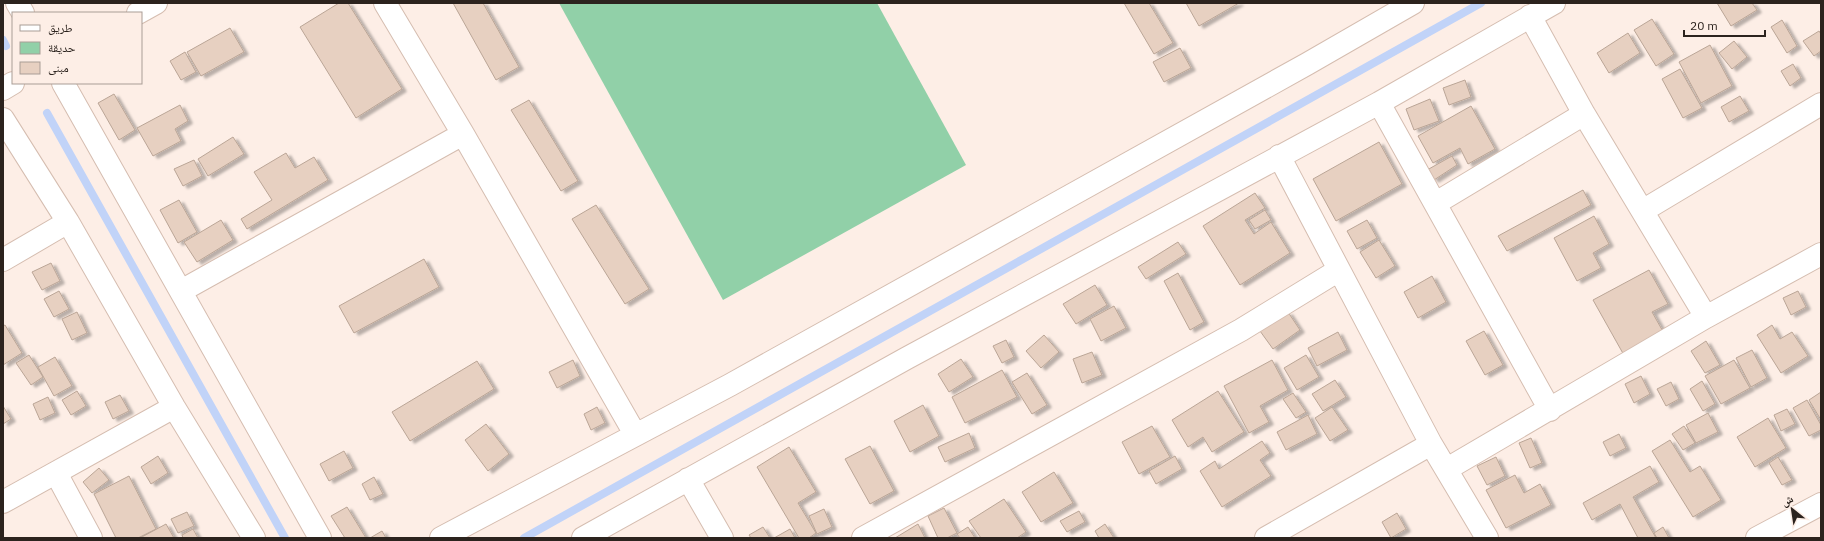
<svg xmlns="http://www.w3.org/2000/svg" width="1824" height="541" font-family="'IBM Plex Sans','Noto Naskh Arabic',sans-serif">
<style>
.green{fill:#91d0a8}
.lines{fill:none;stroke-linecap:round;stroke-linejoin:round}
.stream{stroke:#c1d3f8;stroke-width:8}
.building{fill:#e7d0c1;stroke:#baa596;filter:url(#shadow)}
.minor-casing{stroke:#d5bdb0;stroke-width:24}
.minor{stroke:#fff;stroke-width:22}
</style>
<defs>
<filter id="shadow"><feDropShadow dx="4.5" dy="2.5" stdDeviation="1" flood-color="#0004"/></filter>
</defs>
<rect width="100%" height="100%" fill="#fdeee6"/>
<path class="green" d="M559,3H877L966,165L723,300Z"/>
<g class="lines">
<path class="stream" d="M3,40L6,46
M47,113L285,538
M524,538L1481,3"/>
</g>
<path class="building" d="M339,3H348L402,89L356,118L300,27Z
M453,3H483L519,67L496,80Z
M1124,3H1149L1173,43L1154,54Z
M1186,3H1239L1199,26Z
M1717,3H1752L1757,10L1731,26Z
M1652,19L1674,54L1656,66L1634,30Z
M1782,20L1797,46L1787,53L1771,27Z
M230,28L244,52L201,76L187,52Z
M1819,31L1821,34V51L1814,56L1803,41Z
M1628,33L1640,53L1609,73L1597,53Z
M1734,41L1747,57L1732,69L1719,53Z
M1710,45L1732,86L1701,103L1679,62Z
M1180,48L1191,68L1164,82L1153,62Z
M185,52L196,72L181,80L170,61Z
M1793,64L1801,78L1790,86L1781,71Z
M1680,69L1702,108L1683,118L1662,79Z
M1465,80L1471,97L1449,105L1443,88Z
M114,94L135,130L119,140L98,103Z
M1740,96L1749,111L1729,122L1721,107Z
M1430,99L1439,121L1414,130L1406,109Z
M529,100L578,181L561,191L511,110Z
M180,105L188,121L175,129L181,141L153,156L137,128Z
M1471,106L1495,149L1468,164L1460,148L1433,163L1418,136Z
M233,137L244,154L208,176L198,159Z
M1379,142L1402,184L1336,221L1313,179Z
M286,153L295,168L314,157L328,180L247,229L241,219L272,200L254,172Z
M1452,156L1457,165L1434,180L1427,170Z
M194,160L202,176L183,186L174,169Z
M1583,190L1591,205L1507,251L1498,236Z
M1255,193L1265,208L1245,220L1254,234L1271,222L1290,253L1240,285L1203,226Z
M179,200L197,232L178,243L160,210Z
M596,205L649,289L625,304L572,219Z
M1265,210L1271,220L1255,229L1249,220Z
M1594,216L1609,244L1593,253L1601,268L1577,281L1554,238Z
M221,220L233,240L197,262L184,242Z
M1367,220L1377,238L1357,249L1347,231Z
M1379,240L1395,266L1376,278L1360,252Z
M1178,242L1186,254L1146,279L1138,267Z
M424,259L439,287L354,333L339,306Z
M51,263L60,281L42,290L32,272Z
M1649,270L1668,304L1652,312L1665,335L1625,357L1593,300Z
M1178,273L1204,322L1190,330L1164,281Z
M1432,276L1446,302L1418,318L1404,292Z
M1095,285L1107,305L1076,324L1063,304Z
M59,291L69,309L54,317L44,299Z
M1798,291L1806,307L1791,315L1783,298Z
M1114,306L1126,328L1101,341L1090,319Z
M77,312L87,333L72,340L62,319Z
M1288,312L1300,330L1273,349L1260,331Z
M5,325L22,353L3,365V326Z
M1772,325L1780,339L1792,332L1808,356L1781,373L1757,335Z
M1484,331L1503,365L1485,375L1466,341Z
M1338,332L1347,350L1317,366L1308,348Z
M1044,335L1059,352L1041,368L1026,351Z
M1006,340L1014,357L1002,363L993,346Z
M1706,341L1720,365L1705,373L1691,351Z
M1752,350L1767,378L1751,387L1736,358Z
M1092,352L1102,375L1082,383L1073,359Z
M29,355L43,377L31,385L16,363Z
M1306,355L1319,377L1297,390L1284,368Z
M55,357L72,386L54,396L38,367Z
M961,359L973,377L949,392L938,374Z
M573,360L580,376L557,388L549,372Z
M1272,360L1288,390L1260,406L1269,422L1249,433L1224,386Z
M1734,360L1750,388L1721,404L1705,376Z
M477,361L494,389L410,441L392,412Z
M1002,370L1017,397L965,423L952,397Z
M1027,373L1047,405L1032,414L1012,382Z
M1641,376L1650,394L1634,403L1625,384Z
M1335,380L1346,397L1323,411L1312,394Z
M1702,381L1715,404L1703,411L1690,389Z
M1671,382L1679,399L1666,406L1657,389Z
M77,391L86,406L71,415L62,400Z
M1218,391L1244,432L1212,452L1203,437L1188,447L1172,420Z
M1821,392V420L1809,400Z
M1293,393L1306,412L1296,418L1283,399Z
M120,395L129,411L113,419L105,402Z
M48,397L55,413L40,420L33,404Z
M1807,400L1821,425V430L1809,436L1793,408Z
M923,405L939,436L910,452L894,421Z
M3,406L11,419L3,424Z
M597,407L605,423L591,430L584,414Z
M1332,407L1348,430L1330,441L1315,418Z
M1787,409L1795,424L1781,431L1774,415Z
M1708,413L1718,432L1696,443L1686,425Z
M1308,415L1317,434L1286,450L1277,432Z
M1768,418L1786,448L1755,467L1737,437Z
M486,424L509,454L488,471L465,440Z
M1152,426L1170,457L1139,474L1122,442Z
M1684,426L1695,443L1683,450L1672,434Z
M969,433L975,448L945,462L938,447Z
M1619,434L1626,448L1610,456L1603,442Z
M1531,438L1542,463L1530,468L1519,443Z
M1670,440L1690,472L1700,466L1721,500L1693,517L1652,451Z
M1262,441L1270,453L1260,460L1271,476L1222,507L1200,471L1215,461L1219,469Z
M870,446L894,491L870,504L845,459Z
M789,447L816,492L798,503L816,533L809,538H799L757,467Z
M344,451L353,468L329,481L320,464Z
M158,456L168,473L151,484L141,467Z
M1175,456L1182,469L1156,484L1149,471Z
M1496,457L1505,476L1487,485L1477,466Z
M1778,457L1792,480L1782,485L1769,463Z
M1650,466L1659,482L1633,497L1656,538H1638L1620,504L1592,520L1583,503Z
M99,468L109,480L92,493L83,482Z
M1054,472L1073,503L1041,522L1022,492Z
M1515,475L1524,493L1540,484L1551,505L1506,528L1486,490Z
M129,476L156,529L138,538H116L94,494Z
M374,477L383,494L370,500L362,484Z
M1004,499L1026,532L1017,538H981L969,521Z
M347,507L366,538H345L331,516Z
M944,508L957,533L947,538H938L928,516Z
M824,509L832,527L817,534L809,516Z
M1079,511L1085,522L1067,532L1060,521Z
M187,512L194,526L178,533L171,519Z
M1397,513L1406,529L1391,538L1382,522Z
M166,524L174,538H140Z
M918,524L925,538H895Z
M1105,524L1114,538H1099L1095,531Z
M763,527L770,538H751L749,535Z
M968,527L975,538H960L957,534Z
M1663,527L1669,538H1657L1654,533Z
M193,529L198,538H183L182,535Z
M790,529L795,538H774Z
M382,531L386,538H370Z"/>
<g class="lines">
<g class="minor-casing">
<path id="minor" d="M17,3L23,13
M385,3L463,134L635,434
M138,13L156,3
M1530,16L1584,114L1706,317
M63,83L320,538
M3,89L13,83
M1379,103L1550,410
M3,119L68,222L174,407L254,538
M1279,156L1431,444L1487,538
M1436,203L1584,114
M1644,210L1821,104
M3,260L68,222
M181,291L463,134
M1447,469L1706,317L1821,254
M56,473L91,538
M688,479L722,538
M3,502L174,407
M441,538L730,385L1307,64L1413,3
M583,538L907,358L1379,103L1554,3
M863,538L1241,330L1339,270
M1266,538L1431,444
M1757,538L1821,504"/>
</g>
<use href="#minor" class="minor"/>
</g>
<rect width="1824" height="541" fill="none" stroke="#2c231e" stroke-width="8"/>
<rect x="12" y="12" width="130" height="72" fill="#fdeee6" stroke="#a99d96"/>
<rect x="20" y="25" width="20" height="6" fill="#ffffff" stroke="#a99d96"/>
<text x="48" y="32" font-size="12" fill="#2c231e">طريق</text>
<rect x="20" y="42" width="20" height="12" fill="#91d0a8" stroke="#a99d96"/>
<text x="48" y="52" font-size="12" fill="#2c231e">حديقة</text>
<rect x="20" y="62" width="20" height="12" fill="#e7d0c1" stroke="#a99d96"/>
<text x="48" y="72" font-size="12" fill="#2c231e">مبنى</text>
<g transform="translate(1792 509) rotate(330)" stroke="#fdeee6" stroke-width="3" paint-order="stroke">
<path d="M0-3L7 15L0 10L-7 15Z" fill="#2c231e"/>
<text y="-6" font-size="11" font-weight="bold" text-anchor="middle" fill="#2c231e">ش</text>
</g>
<path d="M1684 30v6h81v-6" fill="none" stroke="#2c231e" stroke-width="2"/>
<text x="1690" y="30" font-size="12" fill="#2c231e" stroke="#fdeee6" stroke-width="3" paint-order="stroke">20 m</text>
</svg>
